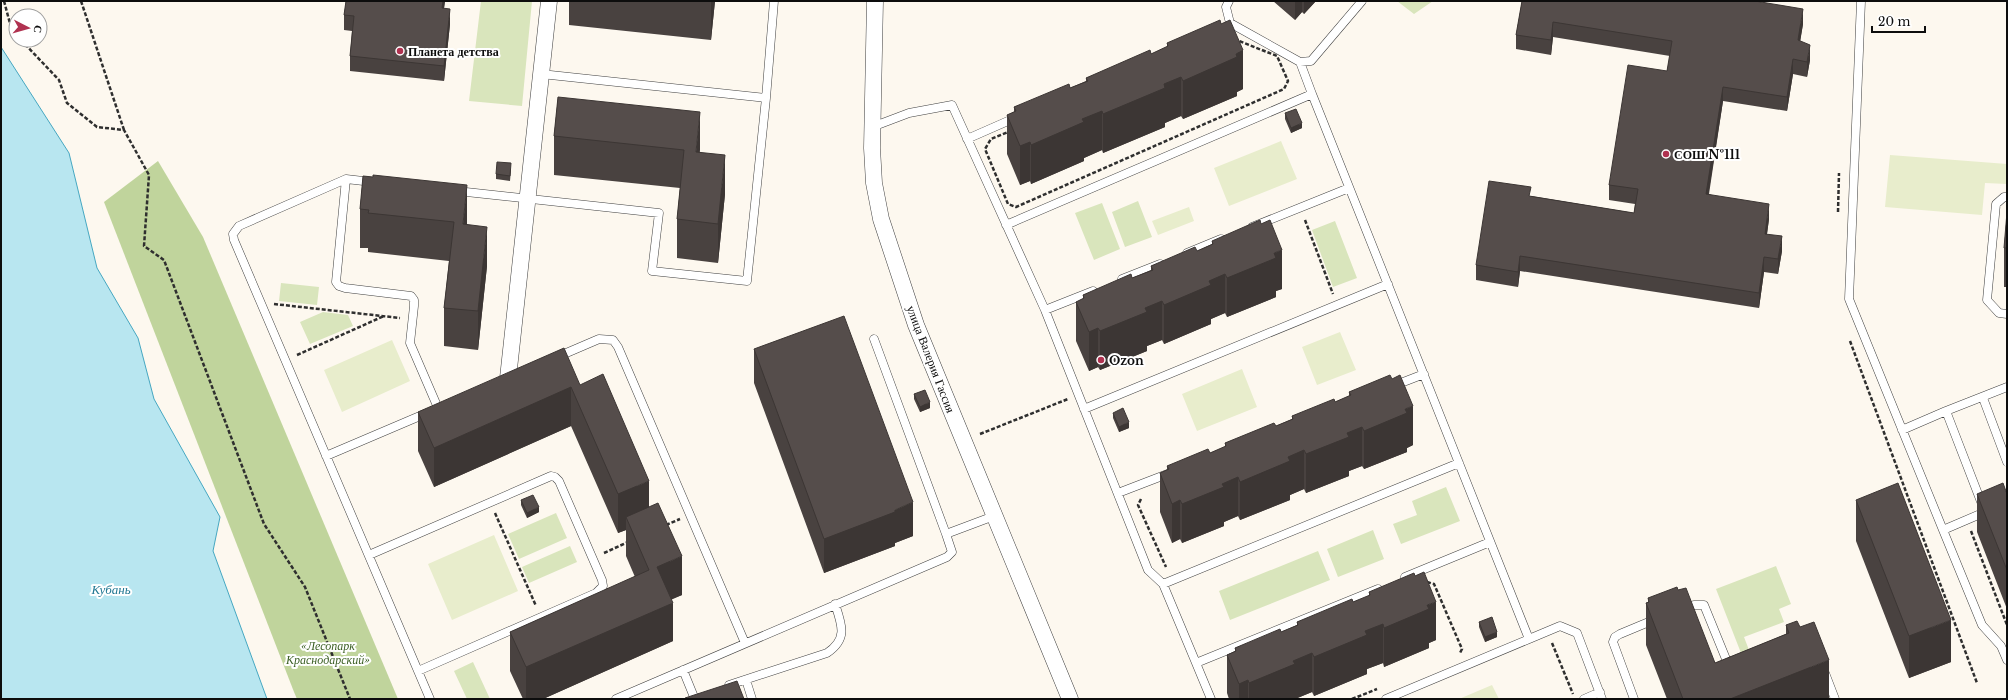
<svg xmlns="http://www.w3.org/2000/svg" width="2008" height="700" font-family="'Libre Baskerville',serif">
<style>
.green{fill:#d9e5bc}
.forest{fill:#c0d49c}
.pitch{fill:#e8edcc}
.water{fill:#b8e6f0;stroke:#46a7c1}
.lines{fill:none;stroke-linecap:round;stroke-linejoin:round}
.lane-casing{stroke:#404040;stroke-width:9}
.street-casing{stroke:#404040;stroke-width:17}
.path{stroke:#2f2f2f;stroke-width:2.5;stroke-dasharray:4 2;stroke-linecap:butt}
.lane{stroke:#fff;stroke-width:8}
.street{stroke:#fff;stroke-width:16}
.wall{fill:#494240}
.shaded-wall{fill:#3c3634}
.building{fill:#554d4b;stroke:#3c3634}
.poi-dot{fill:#b03250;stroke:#fff;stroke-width:1.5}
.labels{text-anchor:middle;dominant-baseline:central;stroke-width:4;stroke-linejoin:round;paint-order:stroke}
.poi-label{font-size:12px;font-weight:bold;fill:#0d0d0d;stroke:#fff;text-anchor:start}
.street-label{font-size:12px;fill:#0d0d0d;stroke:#fff}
.park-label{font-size:12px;font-style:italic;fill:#3b5f24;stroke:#fff}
.water-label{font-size:13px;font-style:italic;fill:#227893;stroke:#fff}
</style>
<rect width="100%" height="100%" fill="#fdf8ef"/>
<path class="green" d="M481,1H532L522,106L469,101Z
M1397,1H1433L1414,14Z
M1138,201L1152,237L1125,247L1112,212Z
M1102,203L1120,249L1094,260L1075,213Z
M1335,221L1357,278L1333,287L1312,230Z
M281,283L319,287L317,305L279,301Z
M323,312L348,315L353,326L310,344L300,322Z
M1446,487L1460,521L1401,544L1393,524L1417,515L1412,501Z
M556,513L567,538L519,559L508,534Z
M1373,530L1384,559L1338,577L1327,549Z
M570,546L577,562L529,583L522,567Z
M1318,551L1330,580L1230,620L1219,591Z
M1776,566L1791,604L1779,609L1784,622L1744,637L1749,650L1741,653L1716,589Z
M473,662L490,699H467L454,671Z"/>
<path class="forest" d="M158,161L203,237L398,699H297L294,692L104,202Z"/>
<path class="pitch" d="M1281,141L1297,179L1229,206L1214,168Z
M1890,155L2007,164V184L1985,183L1982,215L1885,207Z
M1189,207L1194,221L1158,235L1152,221Z
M1340,332L1356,370L1317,385L1302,347Z
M392,340L410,381L342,412L324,370Z
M1242,369L1257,407L1197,431L1182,394Z
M494,535L518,591L452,620L428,564Z
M1492,685L1499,699H1459Z"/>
<path class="water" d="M1,47L69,153L97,268L138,338L154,399L220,517L213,551L267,699H1Z"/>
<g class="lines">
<g class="lane-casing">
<path id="lane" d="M1229,1L1226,7L1230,23L1300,62L1311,61L1362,1
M1861,1L1849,299L1943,530
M1312,94L1529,639L1560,626L1577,633L1602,699
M766,98L774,1
M872,127L909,113L952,105L1045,310L1148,570L1163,584L1196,663
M967,139L1017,117
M346,179L336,282L339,286L345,288L411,296L414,300V306L410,343L438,408
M372,182L346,179L239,226L233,234L234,240L430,699
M457,191L659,213L652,271L747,281L766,98L541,74
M2007,197H2004L1996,204L1987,300L1999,313L2007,314
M1006,225L1312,94L1300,62
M1252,227L1349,188
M1187,253L1221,239
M1122,279L1160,264
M1045,310L1093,291
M874,339L946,534
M557,357L599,339L613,340L618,347L745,643
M1393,386L1424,374
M2007,387L1946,411L1985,512L1943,530L1982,625L2001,646L2007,660
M1983,398L2007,462
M1084,409L1388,284
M1902,430L1946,411
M326,456L427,413
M1118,493L1170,473
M369,555L551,476L555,477L559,481L602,580L603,586L596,593L418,671
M1405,577L1490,542
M1163,584L1459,463
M1684,609L1694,605H1704L1726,659L1733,664
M683,670L694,697
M1825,673L1835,699
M746,680L752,699
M729,685L827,653C848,639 842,625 835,604
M616,699L947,557L952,552L946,534L994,516
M1211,699L1196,663L1378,589
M1386,699L1529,639
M1584,699L1600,692
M1634,699L1613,642L1615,637L1620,634L1656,619"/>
</g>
<g class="street-casing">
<path id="street" d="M875,1L872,148L874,183L881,219L916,325L1070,699
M508,378L549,1"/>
</g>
<path class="path" d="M4,1L12,31L16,35
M81,1L124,130
M1234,39L1277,56L1288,81L1284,89L1016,207L1008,204L985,149L991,139Z
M21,40L59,80L67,103L97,127L124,130L149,175L144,246L164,260L264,524L305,587L350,699
M1838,212L1839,173
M1305,220L1333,294
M274,304L400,318
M1850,341L1977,683
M297,355L384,316
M980,434L1068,399
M1141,499L1138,505L1166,567
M495,513L536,606
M666,525L680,519
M1971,531L2007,625
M604,553L628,542
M1427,582L1434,584L1462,649L1460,653
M1552,643L1573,694
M1352,699L1377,689"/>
<use href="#lane" class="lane"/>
<use href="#street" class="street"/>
</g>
<path class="wall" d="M346,1H445L444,8L450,24L444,81L350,71V56L352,31L344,30V15Z
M569,1H715L711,40L569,25Z
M730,1H744V2Z
M1273,1H1316L1304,14L1302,12L1295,20Z
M1522,1L1803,24L1800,41L1810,60L1807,77L1793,74L1787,111L1723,101L1709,194L1769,219L1767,234L1782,251L1778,274L1764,272L1759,308L1520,271L1518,287L1476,280V265L1531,196L1634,213L1635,204L1609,200V185L1667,71L1670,56L1553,37L1551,55L1516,49V35Z
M1167,43L1243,89L1237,92V96L1183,119L1181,116L1165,123V127L1103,153L1102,150L1084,158V161L1031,184L1030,181L1020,185L1007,154V115L1014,112V107L1070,88L1086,81V78L1151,54L1167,47Z
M558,97L700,152L725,194L718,263L677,258V219L680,188L554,175V136Z
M1285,113L1302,128L1291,133L1285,119Z
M511,169L510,181L496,179V174Z
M363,176L467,225L487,266L478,350L444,346V308L449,261L368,252V248H360V209Z
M2007,212V287H2004V248Z
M1212,241L1282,289L1276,291V297L1227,317L1225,313L1211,319V324L1164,344L1162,340L1147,346V351L1100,370L1098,367L1089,371L1076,341V302L1083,299V295L1132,278L1151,270V266L1197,251L1212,244Z
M754,349L913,536L895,543V546L824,573L754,383Z
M1392,379L1413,445L1407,448V452L1364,469L1362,466L1349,471V476L1306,493L1304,489L1290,495V500L1240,520L1238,516L1224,522V526L1182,543L1180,539L1172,543L1160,512V473L1167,470V466L1210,453L1225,447V443L1276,426L1292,419V416L1335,402L1349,396V392Z
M580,385L649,507L682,595L671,599L673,641L543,699H523L510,671V632L635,577L626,556V530L618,533L571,426L434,487L418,451V412Z
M914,394L930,408L920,412L914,399Z
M1113,413L1129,428L1119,432L1113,418Z
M1977,494H2007V609L1977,532Z
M521,500L539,512L527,518L521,505Z
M1856,500L1951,662L1909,678L1856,541Z
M1678,590L1715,663L1786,634V625L1829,699H1667L1646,645V603L1648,602V598Z
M1369,592L1436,640L1429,643V648L1384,667L1383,663L1367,669V674L1314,696L1312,692L1295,699H1229L1227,693V655L1235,651V648L1281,632L1297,625V622L1353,602L1369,596Z
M1479,622L1497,637L1485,642L1479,627Z"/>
<path class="shaded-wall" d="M443,1H445L442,23V8Z
M711,1H715L711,40Z
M1295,1H1302V12L1295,20Z
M1304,1H1316L1304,14Z
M450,9V24L444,81V66Z
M1803,9V24L1798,55V40Z
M1553,22V37L1551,55V40Z
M1810,45V60L1807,77V62Z
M1243,50V89L1237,92V96L1183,119V81Z
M1793,59V74L1787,111V97Z
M1181,77V116L1165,123V127L1103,153V114L1164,84Z
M1723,87V101L1706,209V194Z
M1102,111V150L1084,158V161L1031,184V145L1082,119Z
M700,112V150L696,191V152Z
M1302,123V128L1291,133V128Z
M1030,142V181L1020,185V146Z
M725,155V194L718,263V224Z
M467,185V224L463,263V224Z
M1769,204V219L1765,248V234Z
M487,227V266L478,350V311Z
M1782,236V251L1778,274V259Z
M1282,250V289L1276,291V297L1227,317V278L1274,253Z
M1520,256V271L1518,287V272Z
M1764,257V272L1759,308V293Z
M1225,274V313L1211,319V324L1164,344V305L1209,281Z
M1162,301V340L1147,346V351L1100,370V331L1145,308Z
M1098,328V367L1089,371V332Z
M571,387V426L434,487V448Z
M930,402V408L920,412V407Z
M1413,406V445L1407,448V452L1364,469V431L1405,409Z
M1129,422V428L1119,432V427Z
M1362,427V466L1349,471V476L1306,493V454L1347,433Z
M1304,450V489L1290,495V500L1240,520V482L1288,457Z
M1238,477V516L1224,522V526L1182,543V504L1222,484Z
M649,481V519L626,517V530L618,533V494Z
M1180,500V539L1172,543V504Z
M913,502V536L895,543V546L824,573V539L895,510Z
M539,507V512L527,518V513Z
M682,556V595L657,606V567Z
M1436,602V640L1429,643V648L1384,667V628L1427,605Z
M673,603V641L543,699H526V667Z
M1951,620V662L1909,678V636Z
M1383,624V663L1367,669V674L1314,696V657L1365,631Z
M1497,632V637L1485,642V637Z
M1312,653V692L1295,699H1249V683L1293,661Z
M1829,660V699H1730Z
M1248,680V699H1239V684Z"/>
<path class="building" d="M346,1H443L442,8L450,9L444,66L350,56L354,16L344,15Z
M1522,1H1755L1803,9L1798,40L1810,45L1807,62L1793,59L1787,97L1723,87L1706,194L1769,204L1765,234L1782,236L1778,259L1764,257L1759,293L1520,256L1518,272L1476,265L1489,181L1531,187L1529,196L1634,213L1638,189L1609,185L1628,65L1667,71L1672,41L1553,22L1551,40L1516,35Z
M1220,20L1221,24L1230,20L1243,50L1236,54L1237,57L1183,81L1181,77L1164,84L1165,88L1103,114L1102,111L1082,119L1084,122L1031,145L1030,142L1020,146L1007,115L1016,111L1014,107L1069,84L1070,88L1088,81L1086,78L1150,50L1151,54L1168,46L1167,43Z
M558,97L700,112L696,152L725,155L718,224L677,219L684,150L554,136Z
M1296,109L1302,123L1291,128L1285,113Z
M497,162L511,163L510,176L496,174Z
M373,175L467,185L463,224L487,227L478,311L444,308L454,222L368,213L369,210L360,209L363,176L373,177Z
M2007,212V248H2004Z
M1260,220L1261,224L1270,220L1282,250L1274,253L1276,258L1227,278L1225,274L1209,281L1211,285L1164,305L1162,301L1145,308L1147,312L1100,331L1098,328L1089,332L1076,302L1084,298L1083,295L1131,274L1132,278L1153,270L1151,266L1195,247L1197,251L1213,244L1212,241Z
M844,316L913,502L895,510V512L824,539L754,349Z
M564,348L580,385L603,374L649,481L618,494L571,387L434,448L418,412Z
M1390,375L1392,379L1400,375L1413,406L1405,409L1407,413L1364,431L1362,427L1347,433L1349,437L1306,454L1304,450L1288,457L1290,461L1240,482L1238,477L1222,484L1224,487L1182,504L1180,500L1172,504L1160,473L1169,469L1167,466L1208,449L1210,453L1226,446L1225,443L1274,423L1276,426L1293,419L1292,416L1334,399L1335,402L1351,395L1349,392Z
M925,390L930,402L920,407L914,394Z
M1123,408L1129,422L1119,427L1113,413Z
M1898,483L1951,620L1909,636L1856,500Z
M2003,483L2007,494V570L1977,494Z
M533,495L539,507L527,513L521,500Z
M658,503L682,556L657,567L673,603L526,667L510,632L649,570L626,517Z
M1424,572L1436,602L1427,605L1429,609L1384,628L1383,624L1365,631L1367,635L1314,657L1312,653L1293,661L1295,664L1249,683L1248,680L1239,684L1227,655L1236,651L1235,648L1280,629L1281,632L1298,625L1297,622L1352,599L1353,602L1370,595L1369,592L1414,573L1415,576Z
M1677,587L1678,590L1686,588L1715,663L1789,633L1786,625L1797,621L1800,627L1814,622L1829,660L1730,699H1683L1646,603L1649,602L1648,598Z
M1492,617L1497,632L1485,637L1479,622Z
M737,681L744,699H685V698Z"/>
<g class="poi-dot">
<circle cx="400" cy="51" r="4"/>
<circle cx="1666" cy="154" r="4"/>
<circle cx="1101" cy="360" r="4"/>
</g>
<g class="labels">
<g class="poi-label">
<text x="408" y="51">Планета детства</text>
<text x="1674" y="154">СОШ №111</text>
<text x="1109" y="360">Ozon</text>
</g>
<g class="street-label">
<text transform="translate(931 359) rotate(69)">улица Валерия Гассия</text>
</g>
<g class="park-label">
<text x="328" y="645">«Лесопарк<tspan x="328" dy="14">Краснодарский»</tspan></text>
</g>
<g class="water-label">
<text x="111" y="589">Кубань</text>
</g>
</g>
<rect width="2008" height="700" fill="none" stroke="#0d0d0d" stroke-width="4"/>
<g transform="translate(28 28) rotate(96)"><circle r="19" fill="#ffffff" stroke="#9e9e9e"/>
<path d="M0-3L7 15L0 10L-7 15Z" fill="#b03250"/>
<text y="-6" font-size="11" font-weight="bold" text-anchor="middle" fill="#0d0d0d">С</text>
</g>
<path d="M1872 26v6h53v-6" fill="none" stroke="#0d0d0d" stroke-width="2"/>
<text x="1878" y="26" font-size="12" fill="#0d0d0d" stroke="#ffffff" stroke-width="3" paint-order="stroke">20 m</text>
</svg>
